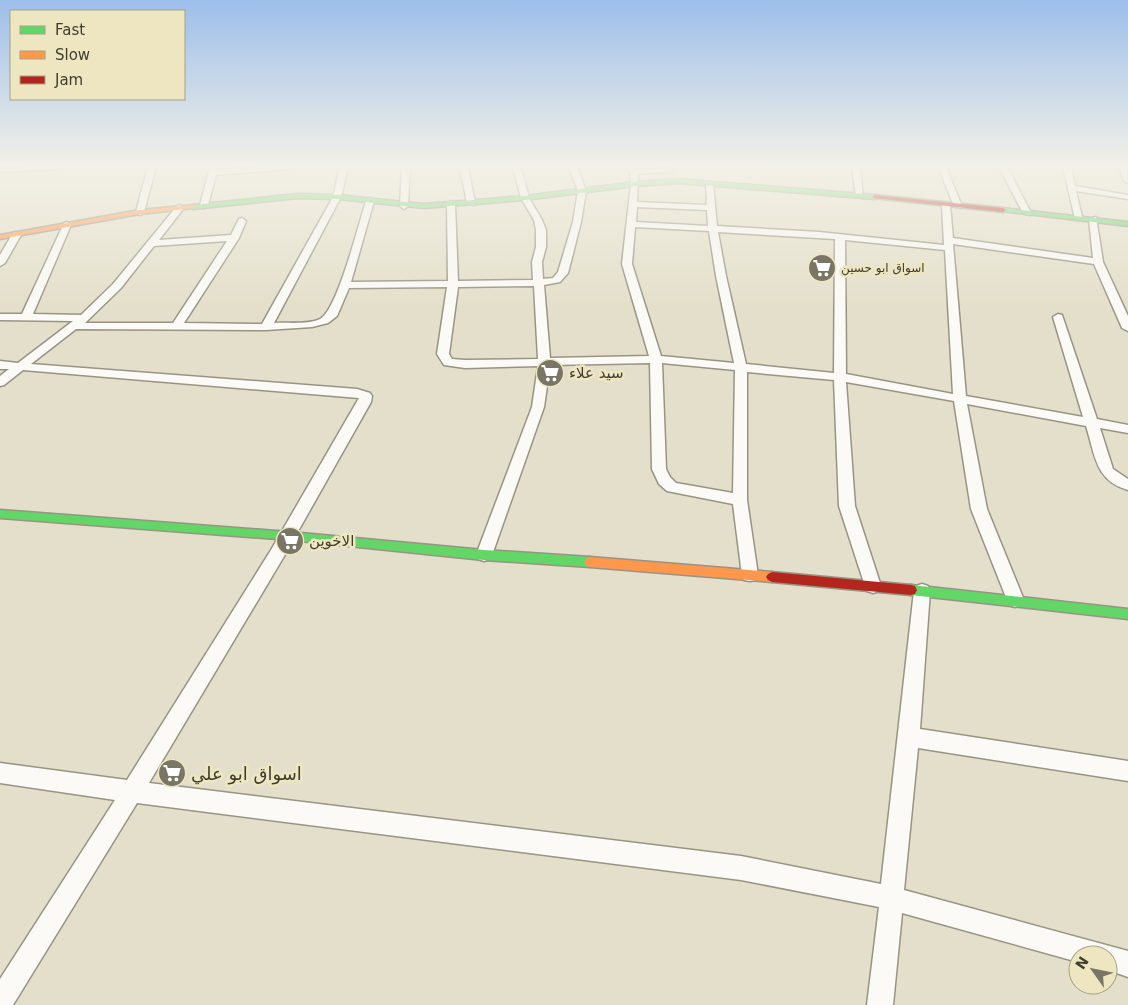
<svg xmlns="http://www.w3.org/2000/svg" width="1128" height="1005" font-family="'DejaVu Sans','Noto Naskh Arabic',sans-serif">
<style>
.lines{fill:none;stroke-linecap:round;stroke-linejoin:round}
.street-casing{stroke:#989484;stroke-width:3}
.fast-casing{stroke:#989484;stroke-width:3}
.slow-casing{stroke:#989484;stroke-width:3}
.jam-casing{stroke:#989484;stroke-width:3}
.street{fill:#fbfaf7;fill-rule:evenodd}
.fast{fill:#63d668;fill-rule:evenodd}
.slow{fill:#ff974d;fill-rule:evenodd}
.jam{fill:#b3261e;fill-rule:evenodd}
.labels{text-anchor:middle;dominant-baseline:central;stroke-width:5;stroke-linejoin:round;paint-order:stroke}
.far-poi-label{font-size:12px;fill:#403d2e;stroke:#eee6c0;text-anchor:start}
.poi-label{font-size:15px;fill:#403d2e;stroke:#eee6c0;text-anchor:start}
.near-poi-label{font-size:18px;fill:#403d2e;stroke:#eee6c0;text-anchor:start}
</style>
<rect width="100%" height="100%" fill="#e4dfca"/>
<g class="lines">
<g class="street-casing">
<path id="street" d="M29,167H63L59,169L0,172V169H3Z
M148,167H156L144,212L140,215L136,212Z
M210,167H218L217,170L263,167H295L291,169L216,175L208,205L204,208L200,205Z
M340,167H348L341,197L274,323C287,322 307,325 320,319C337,311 359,223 366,201L370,198L374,201L351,282L448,281L447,204L451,201L455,204L458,281L533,280L532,262L536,247V230L534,220L521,198L513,167H521L529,198L542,220L546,230V247L542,262L543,279L553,278L558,272L573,222L578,191L569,167H577L586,191L581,222L568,273L560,282L544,285L550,358L649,356L622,264L631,184L630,172L627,167H635L636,170L669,168L673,170L669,172L638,174L637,202L707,205L706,185L713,183L717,226L819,232L944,245L942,205L946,202L950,205L953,238L1093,258L1089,219L1096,217L1103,262L1128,316V331L1122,328L1094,264L953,244L966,396L1083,417L1053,317L1058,314L1062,315L1097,419L1128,425V433L1100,428L1113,469L1128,479V490C1095,481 1095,454 1086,426L967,404L987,509L1024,600L1021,605L1015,607L1009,605L971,509L954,401L846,382L855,506L881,586L879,591L873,593L867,591L865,586L839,506L834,380L747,372V500L758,575L756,580L750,581L744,580L742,575L733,504L667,491L659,484L652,469L650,363L550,365L544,407L492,555L490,559L484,561L478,559L476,555L532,407L538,366L465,368L444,365L437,354L447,287L349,288L337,316L328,323L312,327L266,330L76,329L31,364L357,389L370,393L372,396L371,402L283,558L149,783L741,856L881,884L914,591L916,586L922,584L928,586L930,591L920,729L1128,761V781L918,748L904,890L1128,951V977L1108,970V955H1078V962L902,913L893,1005H867L879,907L741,880L137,803L13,1005H0V979L115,800L0,783V763L127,780L271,550L359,398L23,370L4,385L0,386V376L9,369H0V361L18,363L73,321L0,320V314H22L64,223L67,222L71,225L33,314L81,315L113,284L177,206L180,205L184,208L159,240L231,235L239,219L242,218L246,221L239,238L184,323L262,324L333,197ZM637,207L707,210L708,226L636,222ZM635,227L709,231L716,276L734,363L661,356L632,264ZM718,232L835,239L834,373L746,364L726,276ZM845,240L945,250L953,394L846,374ZM227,241L173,323H85L121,288L154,246ZM534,286L538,359L465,360L452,359L449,354L458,287ZM662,363L735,370L733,493L676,483L670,477L666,469Z
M402,167H410L408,206L404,209L400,206Z
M460,167H468L475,203L474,205L467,203Z
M852,167H860L863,198L856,196Z
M938,167H946L962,206L961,208L954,206Z
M999,167H1007L1031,213L1030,215L1023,213Z
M1063,167H1071L1075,186L1128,195V199L1076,191L1082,217L1075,219Z
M1119,167H1127L1128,183L1124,181Z
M16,232L21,235L5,263L0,266V255L13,233Z"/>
</g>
<g class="fast-casing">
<path id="fast" d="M678,179L875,195L878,197L875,199L678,183L635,186L525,200L424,208L337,199L298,198L193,209L190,207L193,205L298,194L337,195L424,204L525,196L635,182Z
M1003,208L1128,222V226L1001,211V209Z
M0,510L290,532L484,550L590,557L594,559L596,562L594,565L590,567L484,560L290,540L0,518Z
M911,585L1128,609V619L911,595L907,594L905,590L907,586Z"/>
</g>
<g class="slow-casing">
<path id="slow" d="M193,205L196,207L195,208L140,214L0,239V235L140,210Z
M590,557L772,572L776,574L778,577L776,580L772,582L590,567L586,565L584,562L586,559Z"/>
</g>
<g class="jam-casing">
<path id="jam" d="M875,195L1003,208L1006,210L1003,212L873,198V196Z
M772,572L911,585L915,586L917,590L915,594L911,595L772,582L768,580L766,577L768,574Z"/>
</g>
<use href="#street" class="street"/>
<use href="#fast" class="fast"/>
<use href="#slow" class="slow"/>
<use href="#jam" class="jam"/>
</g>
<linearGradient id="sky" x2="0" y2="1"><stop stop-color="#9dbeea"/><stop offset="0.54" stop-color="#f3f1e7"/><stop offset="1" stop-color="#f3f1e7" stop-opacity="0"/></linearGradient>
<rect width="1128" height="308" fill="url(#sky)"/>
<defs>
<g id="supermarket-disc" transform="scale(1.4375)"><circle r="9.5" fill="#797665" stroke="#eee6c0"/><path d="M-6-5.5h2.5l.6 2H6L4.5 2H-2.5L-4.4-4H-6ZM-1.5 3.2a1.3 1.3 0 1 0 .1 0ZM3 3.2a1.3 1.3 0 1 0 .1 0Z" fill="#fff"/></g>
</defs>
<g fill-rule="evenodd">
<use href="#supermarket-disc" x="822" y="268"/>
<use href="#supermarket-disc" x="550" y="373"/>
<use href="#supermarket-disc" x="290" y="541"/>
<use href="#supermarket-disc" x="172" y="773"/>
</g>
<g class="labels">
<g class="far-poi-label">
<text x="841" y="268">اسواق ابو حسين</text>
</g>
<g class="poi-label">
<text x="569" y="373">سيد علاء</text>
<text x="309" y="541">الاخوين</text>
</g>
<g class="near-poi-label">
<text x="191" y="773">اسواق ابو علي</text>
</g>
</g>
<rect x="10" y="10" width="175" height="90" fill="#eee6c0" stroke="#a8a286"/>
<rect x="20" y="26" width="25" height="8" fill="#63d668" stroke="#a8a286"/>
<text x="55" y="35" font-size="15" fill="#403d2e">Fast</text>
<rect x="20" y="51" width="25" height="8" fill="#ff974d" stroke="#a8a286"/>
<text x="55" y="60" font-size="15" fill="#403d2e">Slow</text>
<rect x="20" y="76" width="25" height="8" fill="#b3261e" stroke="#a8a286"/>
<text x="55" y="85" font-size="15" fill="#403d2e">Jam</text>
<g transform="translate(1093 970) rotate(303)"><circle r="24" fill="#eee6c0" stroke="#a8a286"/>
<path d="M0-4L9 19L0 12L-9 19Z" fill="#797665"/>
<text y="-8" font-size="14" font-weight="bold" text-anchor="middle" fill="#403d2e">N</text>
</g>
</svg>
